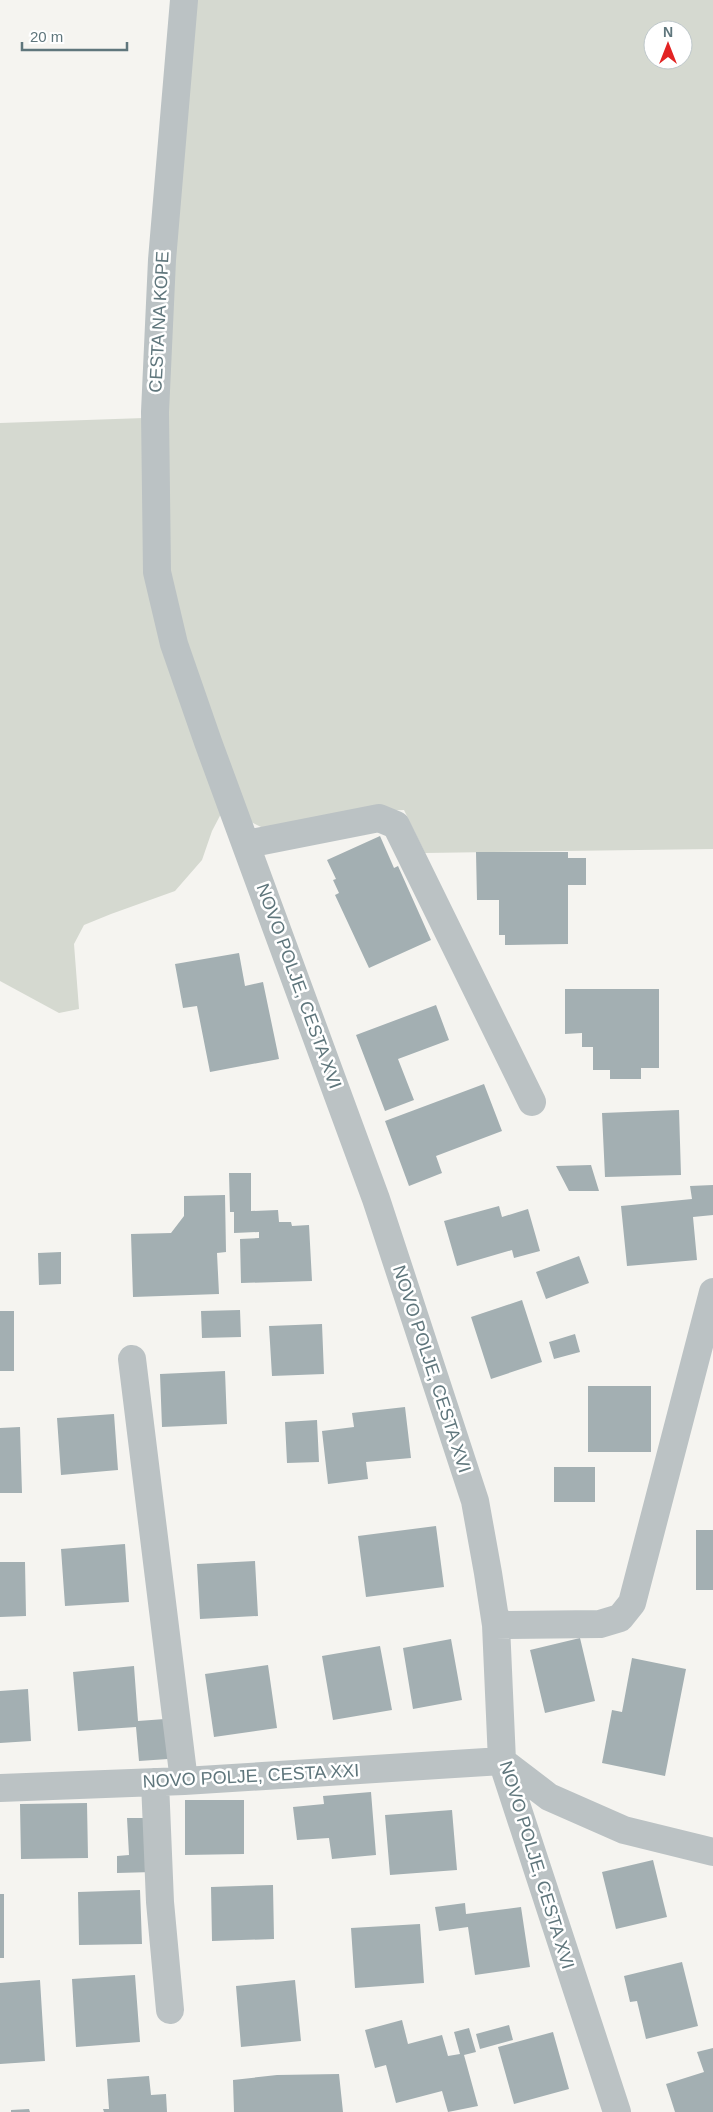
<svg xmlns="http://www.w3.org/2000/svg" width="713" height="2112" font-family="Arial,sans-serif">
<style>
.green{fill:#d5d9d0;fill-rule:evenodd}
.building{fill:#a3afb2}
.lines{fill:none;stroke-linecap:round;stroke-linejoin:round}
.minor{stroke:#bbc2c4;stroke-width:28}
.labels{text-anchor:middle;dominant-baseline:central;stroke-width:5;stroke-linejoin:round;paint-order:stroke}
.street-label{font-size:18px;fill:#5f767c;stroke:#fff}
</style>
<rect width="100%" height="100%" fill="#f5f4f0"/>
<path class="green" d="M193,0H713V849L425,853L404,810L365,811L265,829L247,820L198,677L169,583L164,490L181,125ZM653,30H683V60H653Z
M144,418L147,560L223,810L212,831L202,860L175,891L111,914L84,925L74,944L79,1009L59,1013L0,981V423Z"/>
<path class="building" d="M380,836L394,868L398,866L431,940L369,968L335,895L339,893L333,880L336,879L327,860Z
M476,852H568V858H586V885H568V944L505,945V935H499V900H477Z
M239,953L245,986L263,982L279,1059L210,1072L197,1006L183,1008L175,964Z
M565,989H659V1068H641V1079H610V1070H593V1047H582V1033L565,1034Z
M436,1005L449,1040L398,1059L414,1100L385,1111L356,1035Z
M484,1084L502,1131L436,1156L442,1173L409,1186L385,1121Z
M679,1110L681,1175L605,1177L602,1113Z
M591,1165L599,1191H569L556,1166Z
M229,1173H251V1211L278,1210L279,1222H291L292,1226L309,1225L312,1281L241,1283L240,1239L259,1238V1232L234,1233V1212H230Z
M713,1185V1215L693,1217L697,1260L627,1266L621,1206L692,1199L690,1186Z
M225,1195L226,1252L217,1253L219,1294L133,1297L131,1234L171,1233L184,1216V1196Z
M499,1206L502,1217L528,1209L540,1251L514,1258L512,1250L457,1266L444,1221Z
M61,1252V1284L39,1285L38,1253Z
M579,1256L589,1283L546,1299L536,1272Z
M522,1300L542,1362L491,1379L471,1317Z
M240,1310L241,1337L202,1338L201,1311Z
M0,1311H14V1371H0Z
M322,1324L324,1374L272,1376L269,1326Z
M575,1334L580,1352L554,1359L549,1342Z
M225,1371L227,1424L162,1427L160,1374Z
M588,1386H651V1452H588Z
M405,1407L411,1458L366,1462L368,1479L328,1484L322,1431L354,1427L352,1413Z
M114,1414L118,1470L61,1475L57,1418Z
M317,1420L319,1462L287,1463L285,1422Z
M20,1427L22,1493H0V1428Z
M554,1467H595V1502H554Z
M436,1526L444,1587L366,1597L358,1536Z
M696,1530H713V1590H696Z
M125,1544L129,1602L65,1606L61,1549Z
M255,1561L258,1616L200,1619L197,1564Z
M0,1562H25L26,1616L0,1617Z
M580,1638L595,1701L545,1713L530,1650Z
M451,1639L462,1700L413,1709L403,1648Z
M380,1646L392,1710L333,1720L322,1656Z
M632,1658L686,1669L665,1776L602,1763L612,1710L622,1712Z
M268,1665L277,1728L214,1737L205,1674Z
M134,1666L138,1721L165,1719L168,1759L139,1761L136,1727L78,1731L73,1672Z
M28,1689L31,1741L0,1743V1691Z
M371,1792L376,1855L332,1859L329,1838L297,1840L293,1807L324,1804L323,1796Z
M185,1800H244V1854L185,1855Z
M87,1803L88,1858L21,1859L20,1804Z
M452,1810L457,1870L390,1875L385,1815Z
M127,1818H151L153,1872L117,1873V1856L129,1855Z
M653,1860L667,1917L616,1929L602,1872Z
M273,1885L274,1939L212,1941L211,1887Z
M140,1890L142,1944L79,1945L78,1892Z
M0,1894H4V1958H0Z
M465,1903L466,1914L521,1907L530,1967L475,1975L468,1927L439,1931L435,1907Z
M420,1924L424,1983L355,1988L351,1928Z
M682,1962L698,2026L646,2039L637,2001L630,2002L624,1976Z
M135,1975L140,2042L76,2047L72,1979Z
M40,1980L45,2061L0,2064V1983Z
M295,1980L301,2041L241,2047L236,1986Z
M402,2020L408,2044L442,2035L448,2056L460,2054L454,2032L469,2028L476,2052L464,2055L478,2106L448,2112L442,2091L396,2103L386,2065L375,2068L365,2030Z
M509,2025L513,2040L480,2049L476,2034Z
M553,2032L569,2089L514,2104L498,2047Z
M713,2048V2112H675L666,2084L704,2072L697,2052Z
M339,2074L343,2112H234L233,2080L277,2075Z
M149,2076L151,2095L166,2094L167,2112H104L103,2109H109L107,2079Z
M29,2109L30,2112H11V2110Z"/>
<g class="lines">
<path class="minor" d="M184,0L162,260L155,412L157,572L174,644L208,742L376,1199L475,1501L488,1573L496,1625L502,1761L617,2112
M247,844L379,818L396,825L532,1102
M132,1359L184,1781
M496,1625L600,1624L620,1618L632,1603L713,1292
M502,1761L549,1797L624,1830L713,1852
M155,1782L160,1902L170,2010
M0,1788L184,1781L502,1761"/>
</g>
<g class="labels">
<g class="street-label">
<text transform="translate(159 322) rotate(-87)">CESTA NA KOPE</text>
<text transform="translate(299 986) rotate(70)">NOVO POLJE, CESTA XVI</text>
<text transform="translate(432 1369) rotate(72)">NOVO POLJE, CESTA XVI</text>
<text transform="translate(251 1776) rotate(-3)">NOVO POLJE, CESTA XXI</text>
<text transform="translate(537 1865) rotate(73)">NOVO POLJE, CESTA XVI</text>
</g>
</g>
<g transform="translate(668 45)"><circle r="24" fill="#ffffff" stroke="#bfc8cb"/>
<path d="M0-4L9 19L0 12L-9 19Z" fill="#e22323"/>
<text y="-8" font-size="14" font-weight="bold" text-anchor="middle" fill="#5f767c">N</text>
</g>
<path d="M22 42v8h105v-8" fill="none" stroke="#5f767c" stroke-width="2.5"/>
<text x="30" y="42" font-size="15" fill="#5f767c" stroke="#ffffff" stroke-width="4" paint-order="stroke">20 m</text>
</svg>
